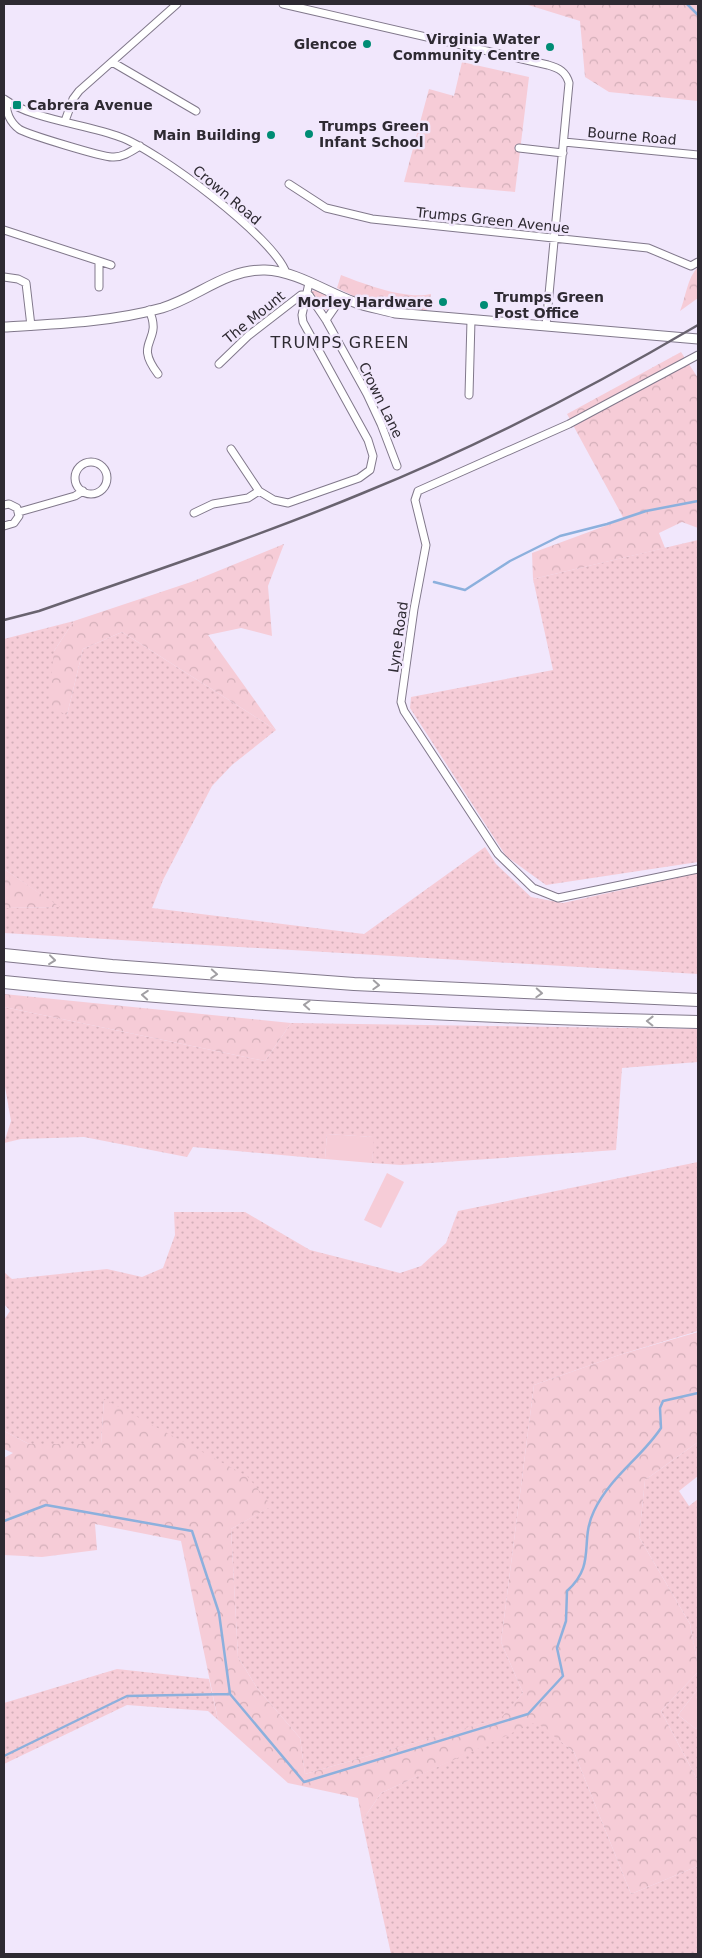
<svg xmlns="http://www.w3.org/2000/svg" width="702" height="1958" font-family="'DejaVu Sans',sans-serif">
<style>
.grass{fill:url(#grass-dots)}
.forest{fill:url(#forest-crowns)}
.pitch{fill:#f6ccd7}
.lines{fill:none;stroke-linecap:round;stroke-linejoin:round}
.stream{stroke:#8cb0dd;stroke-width:2.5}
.minor-casing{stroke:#81788b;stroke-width:9}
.tertiary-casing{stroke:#81788b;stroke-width:11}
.motorway-casing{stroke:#81788b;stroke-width:14}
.minor{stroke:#fff;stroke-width:7}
.tertiary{stroke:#fff;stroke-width:9}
.motorway{stroke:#fff;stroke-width:12}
.rail{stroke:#69636f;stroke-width:2.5}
.oneway{stroke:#a19fa3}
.poi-dot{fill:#008c74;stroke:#f1e7fc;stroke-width:2}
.labels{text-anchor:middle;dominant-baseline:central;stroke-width:5;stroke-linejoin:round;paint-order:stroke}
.poi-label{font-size:14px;font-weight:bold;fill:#2e2a32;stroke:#f1e7fc;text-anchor:end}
.street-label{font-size:14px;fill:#2e2a32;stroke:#f1e7fc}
.quarter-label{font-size:16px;letter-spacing:1px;fill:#2e2a32;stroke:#f1e7fc}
</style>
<defs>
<pattern id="grass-dots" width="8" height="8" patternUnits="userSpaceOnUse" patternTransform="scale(1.25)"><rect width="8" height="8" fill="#f6ccd7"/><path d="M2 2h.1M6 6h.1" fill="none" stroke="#d3afb9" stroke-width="1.8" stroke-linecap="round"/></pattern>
<pattern id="forest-crowns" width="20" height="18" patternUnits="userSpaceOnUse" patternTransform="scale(1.25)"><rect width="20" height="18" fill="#f6ccd7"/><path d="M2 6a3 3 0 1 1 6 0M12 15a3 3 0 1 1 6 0" fill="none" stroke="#d3afb9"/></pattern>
</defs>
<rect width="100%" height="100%" fill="#f1e7fc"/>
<path class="grass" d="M317,290L336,300L328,310H323L311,294L312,291Z
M698,540V862L546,885L506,856L410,708L411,697L553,670L533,579Z
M74,621L54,651L67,715L83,649L122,632L276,730L232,765L212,786L163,880L152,908L364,934L485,847L496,864L531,897L563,903L698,873V974L4,933V908L59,907L4,869V639Z
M4,1007L265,1061L291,1023L698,1029V1062L622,1068L616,1150L401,1165L372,1163L373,1137L327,1134L325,1159L193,1147L187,1157L84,1137L21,1139L4,1143L11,1121L4,1081Z
M698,1162V1331L619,1355L534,1385L501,1642L523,1693L502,1718L305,1774L300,1738L257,1688L238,1657L231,1529L271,1506L104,1400L101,1444H29L4,1431V1320L10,1311L4,1304V1272L12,1279L107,1269L142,1277L163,1268L175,1235L174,1212H245L310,1250L400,1273L421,1266L446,1243L458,1211Z
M698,1442V1476L679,1491L689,1506L698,1499V1666L690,1624L639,1537L645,1480Z
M117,1669L209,1679L218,1720L208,1711L127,1705L4,1764V1703Z
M698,1672V1689L678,1715L696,1729L698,1726V1781L661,1711Z
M536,1721L574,1752L631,1894L698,1866V1954H391L362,1821L381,1793Z"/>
<path class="forest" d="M525,4H698V101L609,92L585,77L580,21Z
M462,62L529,77L515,192L404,182L429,89L454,96Z
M698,267V298L680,311C686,297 687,278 698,267Z
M341,275C364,284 406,300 431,294L429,308L423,313L366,302L337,288Z
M681,352L698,378V528L682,522L659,533L665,548L533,579L532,553L624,519L567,414Z
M284,544L268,586L272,636L241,628L208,635L276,730L122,632L83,649L67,715L48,706L54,651L74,621L191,582Z
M4,869L60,907L4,908Z
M4,994L291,1023L265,1061L4,1007Z
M698,1332V1442L645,1480L639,1537L690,1624L698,1666V1672L661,1711L698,1781V1866L631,1894L574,1752L536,1722L381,1793L362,1821L358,1798L288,1783L218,1720L181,1541L95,1524L97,1550L42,1557L4,1555V1458L13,1453L4,1449V1431L29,1444H101L104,1399L247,1476L272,1506L231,1529L238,1657L257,1688L300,1738L305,1774L501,1718L523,1693L501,1642L534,1385L619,1355Z"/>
<path class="pitch" d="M327,1134L374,1137L372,1163L325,1159Z
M387,1173L404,1182L381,1228L364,1220Z
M698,1689V1726L696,1729L678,1715Z"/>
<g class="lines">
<path class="stream" d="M687,4L698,15
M434,582L465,590L510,561L560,536L607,524L646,511L698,501
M4,1521L46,1505L192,1531L219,1613L230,1694L304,1782L528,1714L563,1676L557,1648L566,1621L567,1591C597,1564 579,1542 594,1511C610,1477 642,1457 661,1428L660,1408L663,1401L698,1393
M4,1756L127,1696L230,1694"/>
<g class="minor-casing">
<path id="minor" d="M283,4L548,65C559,68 566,72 569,83L546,326
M112,62L196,111
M4,99C33,120 86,124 120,137C157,150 275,238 286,273
M8,102C4,111 11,123 19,129C26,134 102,157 112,157C122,158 132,151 140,146
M65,121L73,99L79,91L177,4
M564,142L698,155
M519,148L563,153
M289,184L326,208L372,219L648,248L691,266L698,262
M4,230L99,261V287
M99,261L111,265
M4,277L18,279L26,283L31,326
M149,310C164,343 132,340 158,374
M326,320L342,297
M698,355L569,424L418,491L415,500L426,545L414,609L401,702L404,711L498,854L533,888L558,898L698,869
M219,364L248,336L301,295H309L326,320L367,394L381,424L397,466
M469,395L471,320
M231,449L259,491L274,500L288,503L359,478L370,470L373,456L368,440L303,322L302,315L309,283
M75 478a16 16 0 1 1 32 0a16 16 0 1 1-32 0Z
M4,505L9,504L17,508L19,516L14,523L4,526
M19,512L75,496L83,491
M194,513L213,504L248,498L259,491"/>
</g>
<g class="tertiary-casing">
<path id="tertiary" d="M4,327C56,324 112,322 162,308C198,297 226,269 265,270C296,271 326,292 354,302C367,307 381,309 395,313L698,339"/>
</g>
<g class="motorway-casing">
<path id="motorway" d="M4,955L112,966L354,984L698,1000
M4,982C234,1006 467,1017 698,1022"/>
</g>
<use href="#minor" class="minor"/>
<use href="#tertiary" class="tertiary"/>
<use href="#motorway" class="motorway"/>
<path class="rail" d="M4,620L39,611C148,573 257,537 363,493C479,446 591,388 698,325"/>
</g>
<defs><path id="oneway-chevron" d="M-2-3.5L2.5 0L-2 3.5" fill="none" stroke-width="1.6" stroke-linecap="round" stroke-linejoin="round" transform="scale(1.25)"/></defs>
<g class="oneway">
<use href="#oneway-chevron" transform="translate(52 960) rotate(6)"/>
<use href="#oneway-chevron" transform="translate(214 974) rotate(4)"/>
<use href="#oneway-chevron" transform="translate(376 985) rotate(3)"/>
<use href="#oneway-chevron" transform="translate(539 993) rotate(3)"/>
<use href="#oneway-chevron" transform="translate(145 995) rotate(-176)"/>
<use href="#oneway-chevron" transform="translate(307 1005) rotate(-177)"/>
<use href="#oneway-chevron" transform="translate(650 1021) rotate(-179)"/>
</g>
<g class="poi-dot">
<circle cx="367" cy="44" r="5"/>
<circle cx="550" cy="47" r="5"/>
<rect x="12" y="100" width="10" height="10" rx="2.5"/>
<circle cx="309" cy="134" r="5"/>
<circle cx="271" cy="135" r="5"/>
<circle cx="443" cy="302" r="5"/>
<circle cx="484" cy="305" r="5"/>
</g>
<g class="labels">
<g class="poi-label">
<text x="540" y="39">Virginia Water<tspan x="540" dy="16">Community Centre</tspan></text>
<text x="357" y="44">Glencoe</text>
<text x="27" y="105" text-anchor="start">Cabrera Avenue</text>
<text x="319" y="126" text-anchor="start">Trumps Green<tspan x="319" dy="16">Infant School</tspan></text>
<text x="261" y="135">Main Building</text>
<text x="494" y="297" text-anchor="start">Trumps Green<tspan x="494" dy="16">Post Office</tspan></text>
<text x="433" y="302">Morley Hardware</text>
</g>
<g class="street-label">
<text transform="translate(632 136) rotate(5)">Bourne Road</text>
<text transform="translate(227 195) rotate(40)">Crown Road</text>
<text transform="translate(493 220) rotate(6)">Trumps Green Avenue</text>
<text transform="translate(254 317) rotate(-39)">The Mount</text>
<text transform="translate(381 400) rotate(64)">Crown Lane</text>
<text transform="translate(398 637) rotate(-82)">Lyne Road</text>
</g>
<g class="quarter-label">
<text x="340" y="342">TRUMPS GREEN</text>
</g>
</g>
<rect width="702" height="1958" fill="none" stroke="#2e2a32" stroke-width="10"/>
</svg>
